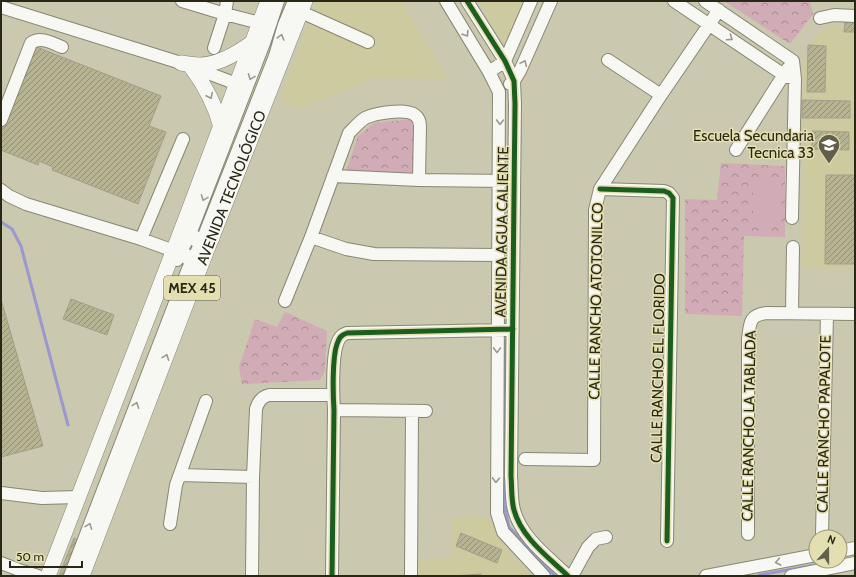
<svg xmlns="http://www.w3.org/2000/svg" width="856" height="577" font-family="Cabin,sans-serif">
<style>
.built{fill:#cdcaa0}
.park{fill:url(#park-crowns)}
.garden{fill:#d1acb6}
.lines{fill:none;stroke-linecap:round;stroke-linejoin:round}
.stream{stroke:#9a98ce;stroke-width:3}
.building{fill:url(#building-hatch);stroke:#a19f8b}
.minor-casing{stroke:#888773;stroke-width:14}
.major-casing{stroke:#888773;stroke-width:16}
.minor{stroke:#f7f7f3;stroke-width:12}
.major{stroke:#f7f7f3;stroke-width:15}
.cycleway-casing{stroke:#e4dfb0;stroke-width:8}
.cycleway{stroke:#1b5e20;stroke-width:5}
.oneway{stroke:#9a998f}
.labels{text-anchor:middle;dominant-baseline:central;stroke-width:3;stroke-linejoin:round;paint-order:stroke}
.shield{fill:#e4dfb0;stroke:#615e44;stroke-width:1}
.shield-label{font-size:14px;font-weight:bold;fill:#292715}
.poi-label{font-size:15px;fill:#292715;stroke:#e4dfb0;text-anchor:end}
.street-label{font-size:15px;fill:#292715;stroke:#e4dfb0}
</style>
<defs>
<pattern id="park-crowns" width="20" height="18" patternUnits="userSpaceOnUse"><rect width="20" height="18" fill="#d1acb6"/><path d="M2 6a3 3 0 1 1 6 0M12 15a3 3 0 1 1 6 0" fill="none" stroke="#aa8c93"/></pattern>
<pattern id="building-hatch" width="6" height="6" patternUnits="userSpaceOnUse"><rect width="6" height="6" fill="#b6b392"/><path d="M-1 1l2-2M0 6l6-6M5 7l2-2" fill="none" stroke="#949276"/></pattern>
</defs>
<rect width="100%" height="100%" fill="#cac8af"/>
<path class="built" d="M317,1H401L448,79L374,78L302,108L280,100Z
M479,1H526L507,49Z
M826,25H855V269L802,268L804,63L814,39Z
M452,518H489L499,539L510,554L533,576H417V559L451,558Z"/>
<path class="park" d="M724,1H810L813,14L790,44Z
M412,119L418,127L419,174L346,172L358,136L374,123Z
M721,163L785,166V237L744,236L742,316L685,314V199L717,200Z
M285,312L327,331L325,371L320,380L242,384L239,367L255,319L277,327Z"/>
<path class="garden" d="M753,179H780V225H753Z"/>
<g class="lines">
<path class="stream" d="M1,222L12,229L21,246L68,425
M505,341L504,505L509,527L555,576
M759,575L826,563"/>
</g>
<path class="building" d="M845,22H855V32H844Z
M808,45L826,46L825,92H807Z
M34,46L161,96L149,126L166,132L138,204L52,170L53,167L39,161L38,165L1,150V130Z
M802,100L850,101V118H802Z
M812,131L849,132V150L812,149Z
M826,175H855V264H825Z
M1,299L43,446L1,457Z
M71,299L114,315L107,335L63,319Z
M461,533L502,550L497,563L456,546Z
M74,538L80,541L66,576H59Z
M481,574V576H453Z"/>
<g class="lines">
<g class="minor-casing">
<path id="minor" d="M182,1L225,14L227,1
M446,1L489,72L499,92L497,513L503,532L544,576
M467,1L505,61L514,81L515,104L511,476C512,487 511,499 514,510C521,537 548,557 568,576
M674,1L784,75L795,79
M705,1L793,61
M1,7L181,63L237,84
M301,12L368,42
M820,18L834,15L855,16
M214,48L225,14L260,23
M608,60L661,95
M489,72L505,61L531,1
M510,84L514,81L520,71L551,1
M1,120L31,43C41,36 52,43 62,47
M736,150L788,68
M333,176L419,180L507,181
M600,189L664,191L669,193L673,198L667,541
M1,190L9,196L26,204L141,239
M792,218L795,79L793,61
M311,237L346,249L374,254L498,255
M174,251L141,239L183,139
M177,260L190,234L264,43L278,1
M285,301L311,237L349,133C354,128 359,122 365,118C376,113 405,108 415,115C419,118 420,121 420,126L419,180
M792,313L793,247
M334,410L426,411
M525,459L594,460L595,210L600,189L661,95L719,10
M180,475L253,477
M1,493L42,498L79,497
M170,524L176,485L206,401
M748,534V339C750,323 749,315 767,313L855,314
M822,534L827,314
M840,551L855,548
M1,563L22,571L38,576
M70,576L188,269L202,241L275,56L284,25L294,1
M252,576L253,477L256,409C258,402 261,397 269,395H333
M332,576L334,410C333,395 332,358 337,344C339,338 341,335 347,333L506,330
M411,576L412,411
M572,576L588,547L596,539L606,537
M706,576L816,555
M791,576L855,563"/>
</g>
<g class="major-casing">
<g id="major">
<path d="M181,63C187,64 193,65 199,65C219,65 238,53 253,42"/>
<path d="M192,68C206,87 215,104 221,127"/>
<path d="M183,226C192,237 197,245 212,238"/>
<path d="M174,251C186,255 193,259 199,270"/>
<path d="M48,576L183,226L268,1"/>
<path id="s1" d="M82,576L199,270L305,1"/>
</g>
</g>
<use href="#minor" class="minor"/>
<use href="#major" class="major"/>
<g class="cycleway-casing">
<path id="cycleway" d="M467,1L505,61L514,81L515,104L511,476C512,487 511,499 514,510C521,537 548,557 568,576
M600,189L664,191L669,193L673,198L667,541
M332,576L334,410C333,395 332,358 337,344C339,338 341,335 347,333L513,329"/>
</g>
<use href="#cycleway" class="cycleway"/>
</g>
<defs><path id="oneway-chevron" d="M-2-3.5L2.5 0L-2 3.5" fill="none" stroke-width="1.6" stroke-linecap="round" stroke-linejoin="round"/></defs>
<g class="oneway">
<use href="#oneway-chevron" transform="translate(466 34) rotate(58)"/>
<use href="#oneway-chevron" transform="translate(281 37) rotate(-73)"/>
<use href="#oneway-chevron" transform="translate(730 38) rotate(34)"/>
<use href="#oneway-chevron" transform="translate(524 63) rotate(-66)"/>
<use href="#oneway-chevron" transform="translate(251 77) rotate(111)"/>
<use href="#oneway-chevron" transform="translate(210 96) rotate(63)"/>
<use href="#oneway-chevron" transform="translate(500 122) rotate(91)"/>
<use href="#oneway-chevron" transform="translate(204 198) rotate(111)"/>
<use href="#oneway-chevron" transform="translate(497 350) rotate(91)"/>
<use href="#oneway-chevron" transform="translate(166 357) rotate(-69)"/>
<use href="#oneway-chevron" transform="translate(136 405) rotate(-69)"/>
<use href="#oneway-chevron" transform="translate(496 480) rotate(91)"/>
<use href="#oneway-chevron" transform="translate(89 526) rotate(-69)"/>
<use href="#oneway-chevron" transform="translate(778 562) rotate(169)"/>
</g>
<defs>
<g id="school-pin" transform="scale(1.15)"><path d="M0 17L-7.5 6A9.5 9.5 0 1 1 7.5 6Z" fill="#615f4b" stroke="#e4dfb0"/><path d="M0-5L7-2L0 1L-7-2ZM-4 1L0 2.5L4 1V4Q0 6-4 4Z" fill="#fff"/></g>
</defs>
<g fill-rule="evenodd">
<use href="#school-pin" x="829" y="145"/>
</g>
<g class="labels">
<rect class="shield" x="164" y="276" width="56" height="24" rx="3"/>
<g class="shield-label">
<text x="192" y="288">MEX 45</text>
</g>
<g class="poi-label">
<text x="814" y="136">Escuela Secundaria<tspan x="814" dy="17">Tecnica 33</tspan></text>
</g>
<g class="street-label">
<text stroke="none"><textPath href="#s1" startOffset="416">AVENIDA TECNOLÓGICO</textPath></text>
<text transform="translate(502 232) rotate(-89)">AVENIDA AGUA CALIENTE</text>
<text transform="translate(596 301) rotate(-89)">CALLE RANCHO ATOTONILCO</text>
<text transform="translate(658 368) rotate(-89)">CALLE RANCHO EL FLORIDO</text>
<text transform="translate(824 424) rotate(-89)">CALLE RANCHO PAPALOTE</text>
<text transform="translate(749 426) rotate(-89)">CALLE RANCHO LA TABLADA</text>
</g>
</g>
<rect width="856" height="577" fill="none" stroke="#292715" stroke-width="4"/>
<g transform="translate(828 549) rotate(21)"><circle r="19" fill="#e4dfb0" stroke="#999572"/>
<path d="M0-3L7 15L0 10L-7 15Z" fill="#615f4b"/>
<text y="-6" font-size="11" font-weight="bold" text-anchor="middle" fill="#292715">N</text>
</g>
<path d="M10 561v6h72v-6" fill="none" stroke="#292715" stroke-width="2"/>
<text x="16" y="561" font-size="12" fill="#292715" stroke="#e4dfb0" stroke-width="3" paint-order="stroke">50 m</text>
</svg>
